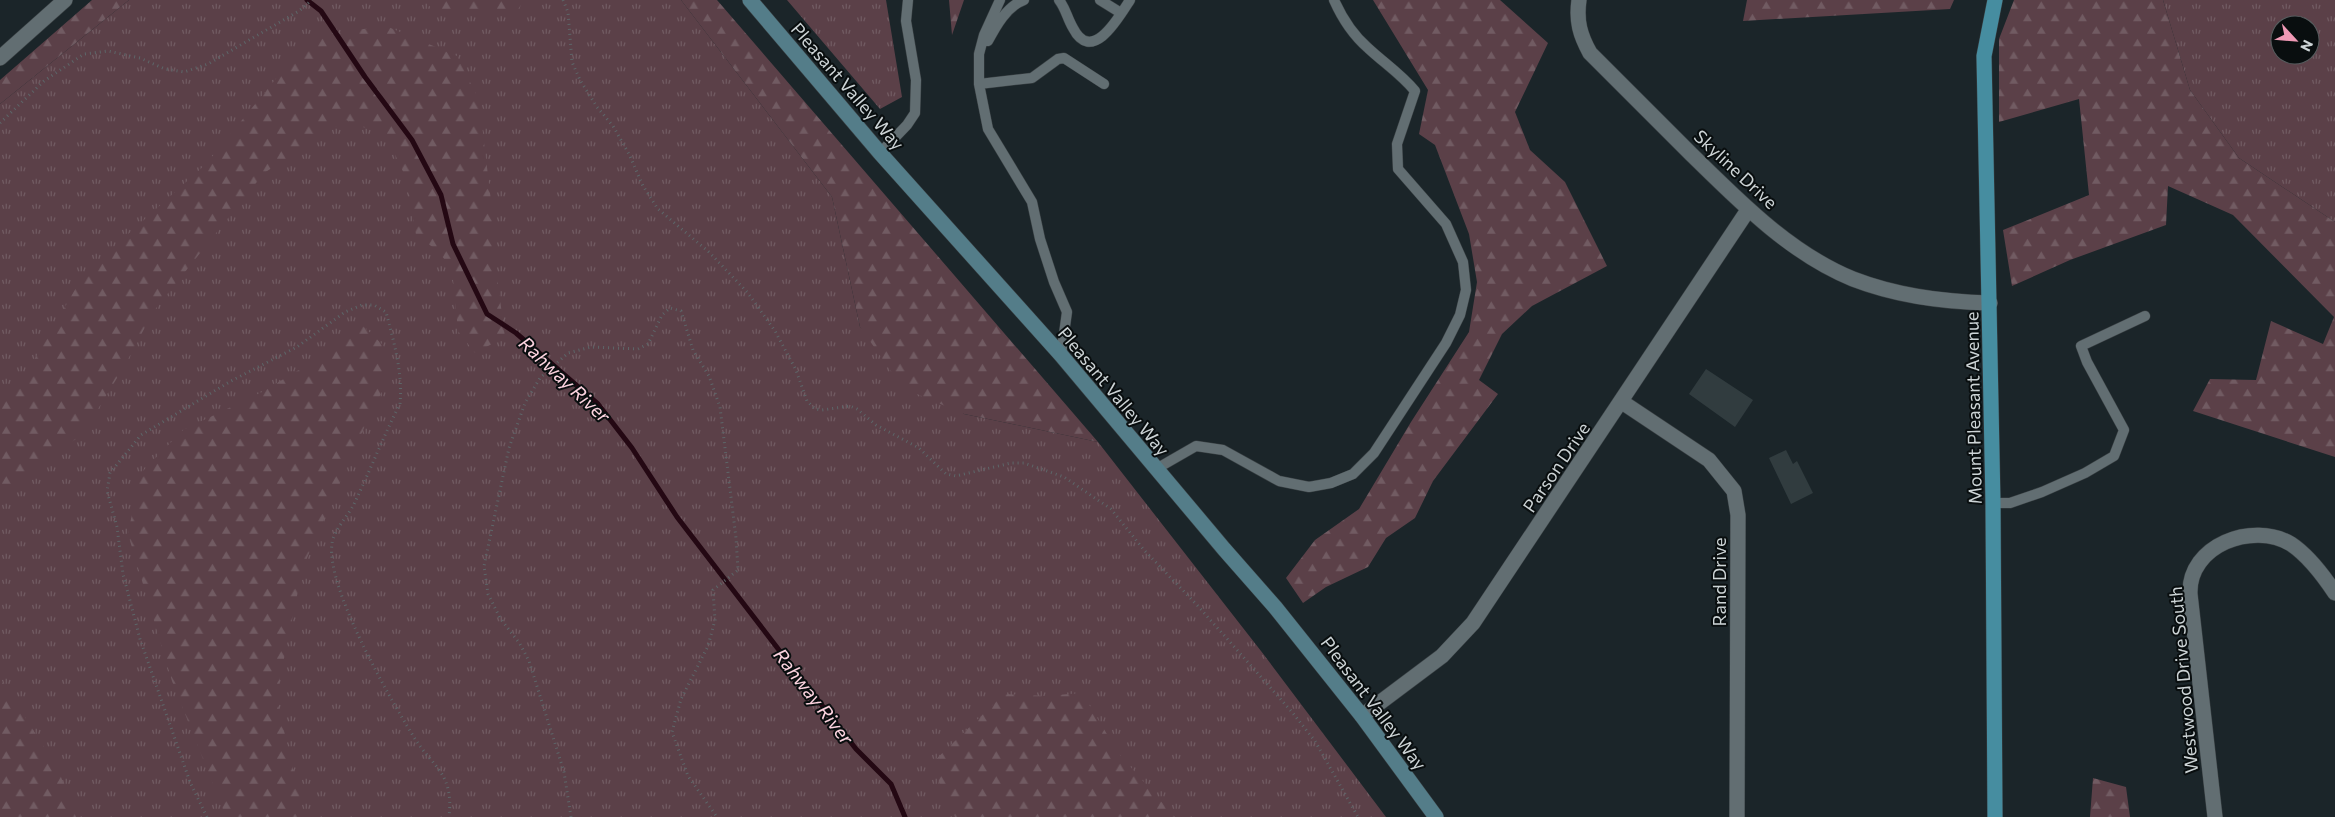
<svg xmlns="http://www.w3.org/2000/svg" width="2335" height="817" font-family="Commissioner,sans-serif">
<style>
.grass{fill:url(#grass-tufts);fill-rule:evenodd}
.forest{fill:url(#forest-firs)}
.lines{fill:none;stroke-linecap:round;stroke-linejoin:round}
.stream{stroke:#240813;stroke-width:5}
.building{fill:#313c3f}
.lane-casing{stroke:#3a4144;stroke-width:11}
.street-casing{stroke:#3a4144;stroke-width:16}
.secondary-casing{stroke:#3a4144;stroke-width:16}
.primary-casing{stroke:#3a4144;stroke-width:16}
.path{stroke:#5d6669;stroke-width:3;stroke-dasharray:1 4;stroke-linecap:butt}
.lane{stroke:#626e72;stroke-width:10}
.street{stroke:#626e72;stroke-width:15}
.secondary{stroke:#547d89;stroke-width:15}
.primary{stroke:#468da0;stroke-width:15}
.labels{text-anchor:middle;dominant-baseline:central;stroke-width:4;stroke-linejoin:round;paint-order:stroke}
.street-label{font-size:18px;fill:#cdd4d6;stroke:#090e0f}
.water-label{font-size:19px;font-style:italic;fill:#fdd4e0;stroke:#090e0f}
</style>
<defs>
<pattern id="grass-tufts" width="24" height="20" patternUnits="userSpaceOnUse" patternTransform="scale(1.25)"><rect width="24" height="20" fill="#5b4048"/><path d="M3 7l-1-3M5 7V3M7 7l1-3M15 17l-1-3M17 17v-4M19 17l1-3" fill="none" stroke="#715b62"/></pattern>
<pattern id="forest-firs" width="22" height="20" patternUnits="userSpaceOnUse" patternTransform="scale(1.25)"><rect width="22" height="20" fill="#5b4048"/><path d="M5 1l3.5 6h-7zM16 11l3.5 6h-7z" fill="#715b62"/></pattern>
</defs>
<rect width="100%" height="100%" fill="#1b2529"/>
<path class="grass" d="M129,0H681L832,197L860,327L964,414L1098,442L1261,651L1386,817H0V104Z
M787,0H886L902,97L880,109Z
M2163,0H2335V222L2239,158L2190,90ZM2280,25H2310V55H2280Z"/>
<path class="forest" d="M92,0H129L0,104V80Z
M425,0H524L517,11L434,12Z
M681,0H717L1098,442L964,414L903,388L860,327L832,197Z
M949,0H964L952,35Z
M1373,0H1500L1548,43L1515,112L1530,150L1565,182L1607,266L1532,306L1502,334L1479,380L1498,394L1433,481L1415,518L1386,538L1368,567L1326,587L1303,603L1286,578L1315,540L1359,509L1411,422L1469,332L1477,282L1469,234L1435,145L1419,134L1428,90Z
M1747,0H1954L1950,9L1743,21Z
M2014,0H2163L2190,90L2239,158L2335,222V457L2193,411L2210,379L2256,380L2271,321L2323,344L2334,317L2233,215L2168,186L2166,225L2070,260L2012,286L2003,230L2089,195L2079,99L1999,122V39Z
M386,26L457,56L479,100L491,201L497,277L505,337L475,353L458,331L452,269L438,251L416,235L406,178L387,137L346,120L264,173L153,312L125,365L82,435L40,463L0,502V396L22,381L84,274L206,164L311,36Z
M362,325L383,345L389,378L367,421L303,567L276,697L303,810L307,817H226L172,681L128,534L140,474L183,430L262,392L327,353Z
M0,678L58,769L76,817H0Z
M1082,693L1119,754L1175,817H955L931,764L1004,694L1045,696Z
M2093,778L2126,787L2130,817H2090Z"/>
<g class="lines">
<path class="stream" d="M307,0L321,11L365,77L412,140L441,195L453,244L487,314L516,333L598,404L632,448L677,517L779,650L856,749L891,784L905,817"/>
</g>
<path class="building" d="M1706,369L1753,400L1735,427L1689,394Z
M1786,450L1793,464L1797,461L1813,493L1791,504L1769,458Z"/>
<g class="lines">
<g class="lane-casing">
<path id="lane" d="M1000,0L984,35L979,54V84L988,129L1032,202L1040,239L1054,282L1067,312L1061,355
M1059,0C1066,9 1067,18 1073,28C1092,65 1119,17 1130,0
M1100,0L1121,13
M988,41C996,26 1007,6 1024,0
M979,84L1032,78L1058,59L1064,58L1104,84
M880,153L907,125L915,113L916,80L906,21L908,0
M1156,469L1196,446L1223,450L1279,481L1309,487L1331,483L1353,474L1374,453L1446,343L1460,315L1466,290L1463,262L1446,224L1398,169L1397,144L1415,91C1401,74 1384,63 1368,48C1353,35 1342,18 1334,0
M1993,503H2010L2042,492L2085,473L2114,456L2124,430L2087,362L2081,346L2145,316"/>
</g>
<g class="street-casing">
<path id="street" d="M1579,0C1576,21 1580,35 1590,53C1623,86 1656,119 1689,152C1738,200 1789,253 1853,279C1897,296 1943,302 1990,303
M0,58L65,0
M1622,402L1709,460L1734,491L1738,515L1737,817
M1362,716L1442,656L1473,623L1748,210
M2215,817L2190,594C2188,545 2253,521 2291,544C2309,556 2323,575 2335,593"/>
</g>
<g class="secondary-casing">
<path id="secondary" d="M750,0L880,153L1061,355L1224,549L1275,607L1362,716L1436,817"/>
</g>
<g class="primary-casing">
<path id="primary" d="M1995,0L1984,56L1993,503L1995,817"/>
</g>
<path class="path" d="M563,0L568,12L572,62L580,80L597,107L613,126L629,154L643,186L658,209L710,253L748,293L775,331L796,370L807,401L815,409L822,410L850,406L857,409L876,425L919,448L946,474L956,476L1011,463H1024L1064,477L1111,509L1144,550L1198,606L1292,712L1315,741L1358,817
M0,123L44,81L84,54L108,51L140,58L165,69L184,72L208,64L299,11L312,0
M207,817L190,782L140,639L123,574L117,527L107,491L110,473L141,435L231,381L297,347L345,312L362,305H374L386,312C394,342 403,374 400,404C383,437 370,471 354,504C348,516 333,531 332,544C326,587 388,695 412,734C432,768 454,771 449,817
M571,817L564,772L529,661L520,644L500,618L488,594L484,566L509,448L525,403L540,378L568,353L591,347L638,349L648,344L662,315L670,308L681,311L693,350L709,376L720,407L736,538L738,570L713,590L715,620L708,646L681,699L672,732L688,776L717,817"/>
<use href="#lane" class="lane"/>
<use href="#street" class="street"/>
<use href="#secondary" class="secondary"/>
<use href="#primary" class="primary"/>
</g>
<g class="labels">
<g class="street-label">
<text transform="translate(848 86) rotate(49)">Pleasant Valley Way</text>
<text transform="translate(1736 169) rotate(43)">Skyline Drive</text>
<text transform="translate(1114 391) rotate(50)">Pleasant Valley Way</text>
<text transform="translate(1973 408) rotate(-91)">Mount Pleasant Avenue</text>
<text transform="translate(1556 467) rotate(-56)">Parson Drive</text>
<text transform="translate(1719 582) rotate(-90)">Rand Drive</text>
<text transform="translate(2183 680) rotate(-95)">Westwood Drive South</text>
<text transform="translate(1374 703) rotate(53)">Pleasant Valley Way</text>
</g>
<g class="water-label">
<text transform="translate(565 379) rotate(43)">Rahway River</text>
<text transform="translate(814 696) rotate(52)">Rahway River</text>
</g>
</g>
<g transform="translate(2295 40) rotate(116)"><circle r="24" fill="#090e0f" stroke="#575d5f"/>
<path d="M0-4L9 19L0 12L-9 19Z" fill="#f09ab6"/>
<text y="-8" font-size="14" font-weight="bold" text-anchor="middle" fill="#cdd4d6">N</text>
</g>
</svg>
